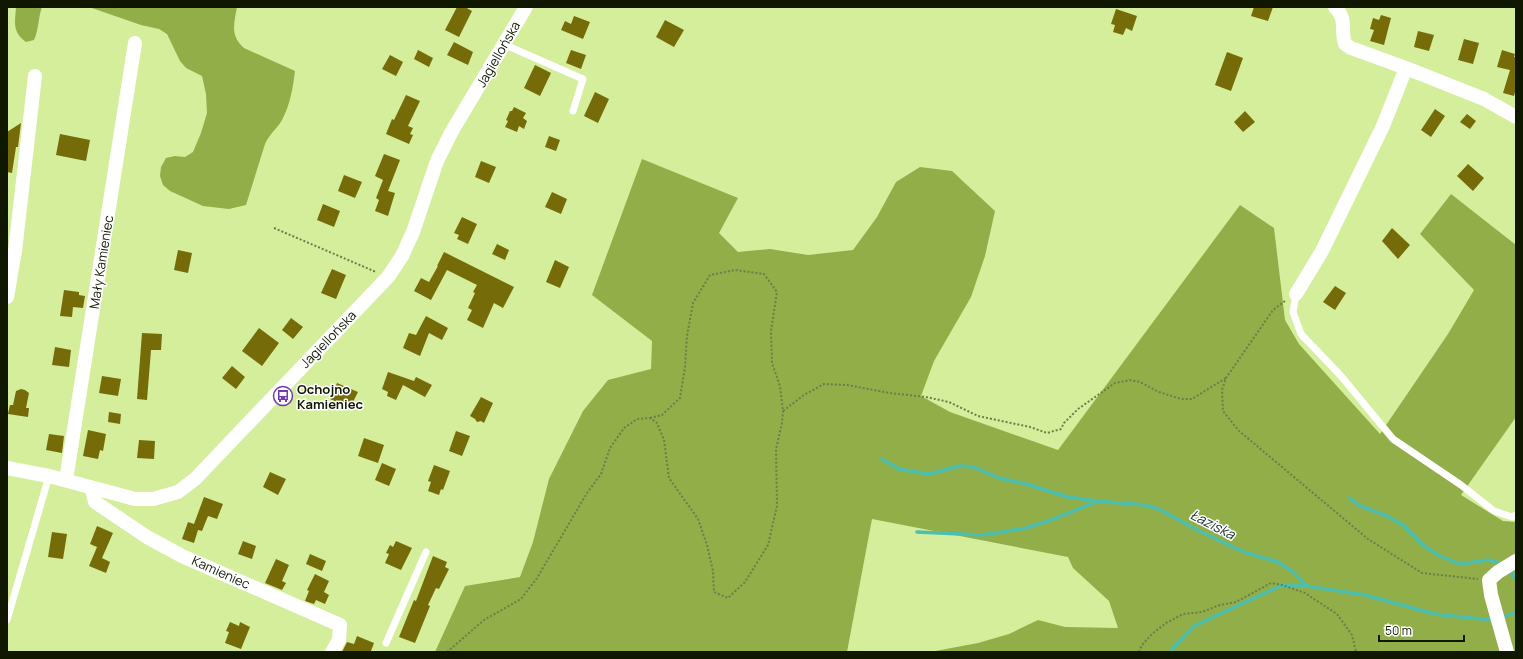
<svg xmlns="http://www.w3.org/2000/svg" width="1523" height="659" font-family="Manrope,sans-serif">
<style>
.forest{fill:#92ae48}
.lines{fill:none;stroke-linecap:round;stroke-linejoin:round}
.stream{stroke:#4cbfb0;stroke-width:3.5}
.building{fill:#756b09}
.path{stroke:#6c7d4a;stroke-width:2;stroke-dasharray:2 2;stroke-linecap:butt}
.service{stroke:#fff;stroke-width:7}
.minor{stroke:#fff;stroke-width:14}
.labels{text-anchor:middle;dominant-baseline:central;stroke-width:3;stroke-linejoin:round;paint-order:stroke}
.street-label{font-size:13px;fill:#0f1700;stroke:#fff}
.poi-label{font-size:13px;font-weight:bold;fill:#0f1700;stroke:#fff;text-anchor:start}
.water-label{font-size:14px;font-style:italic;fill:#18322e;stroke:#fff}
</style>
<rect width="100%" height="100%" fill="#d4ee9c"/>
<path class="forest" d="M16,7H42C38,18 39,29 34,40L26,42C12,32 15,23 16,7Z
M89,7H237C234,24 230,36 244,48L295,71C293,88 290,105 282,120C277,129 270,133 265,144L246,205L229,209L203,206L170,191L163,185L160,176L161,167L166,158L175,156L185,157L193,152L201,133L207,113L206,94L202,76L186,68L180,61L167,34L159,29L141,25Z
M642,159L738,198L719,233L738,252L770,249L808,255L853,250L877,217L896,182L920,167L952,171L995,211L985,256L971,297L934,361L921,396L950,412L1058,450L1240,205L1274,228L1285,320L1299,344L1380,434L1448,334L1474,290L1420,234L1451,194L1516,245V417L1461,495L1503,521L1516,522V652H930L978,643L1009,634L1038,620L1065,627L1118,628L1109,601L1073,568L1068,557L872,519L847,652H435L465,586L520,577L533,542L549,479L583,411L608,380L651,369L652,341L592,295Z"/>
<g class="lines">
<path class="stream" d="M882,459L899,469L929,474L959,466L974,467L999,478L1026,484L1068,497L1097,501L1144,505L1159,509L1199,531L1244,552L1278,562L1292,571L1307,586
M1350,498L1358,505L1387,516L1403,525L1424,546L1440,556L1460,564L1488,560L1500,563
M917,532L983,535L1026,528L1051,520L1096,502
M1511,572L1516,579
M1506,616L1516,612
M1171,652L1173,648L1194,626L1282,585L1307,586L1365,595L1435,614L1480,619H1493"/>
</g>
<path class="building" d="M457,7H465L472,11L459,37L445,30Z
M1254,7H1273L1268,21L1251,16Z
M1116,9L1137,16L1132,31L1126,28L1123,35L1113,32L1115,25L1111,24Z
M1381,15L1391,18L1384,45L1370,41L1374,30L1370,29L1373,18L1379,20Z
M574,16L590,22L583,39L561,30L565,21L571,24Z
M665,20L684,30L674,47L656,37Z
M1418,31L1434,35L1429,51L1414,47Z
M1464,39L1479,43L1473,64L1458,60Z
M454,42L473,52L468,65L447,55Z
M418,50L433,58L429,67L414,59Z
M571,50L586,55L581,69L566,63Z
M1502,50L1515,54L1514,57H1516V88L1514,96L1503,93L1510,70L1497,67Z
M1227,52L1243,58L1231,91L1215,85Z
M390,55L403,62L396,76L382,69Z
M535,65L551,73L540,96L524,88Z
M595,92L609,99L598,123L584,116Z
M406,95L420,101L408,126L413,128L410,134L413,135L409,144L386,134L392,119L394,120Z
M514,107L526,113L523,118L527,121L524,129L519,126L517,132L505,127L508,121L506,120L510,111H512Z
M1435,109L1445,116L1431,137L1421,130Z
M1245,111L1255,122L1243,132L1234,122Z
M1467,114L1476,121L1470,129L1460,122Z
M21,123L18,147H16L12,173L7,172V132Z
M60,134L90,140L86,161L56,155Z
M549,136L560,140L556,151L545,147Z
M384,154L400,160L388,191L395,193L388,216L375,211L379,200L376,198L383,180L375,176Z
M481,161L496,167L489,183L475,177Z
M1468,164L1484,178L1473,191L1457,176Z
M344,175L362,182L355,198L338,191Z
M552,192L567,199L561,214L545,207Z
M323,204L340,211L334,227L317,220Z
M462,217L477,224L468,244L457,239L459,235L454,233Z
M1392,228L1410,245L1398,259L1382,241Z
M497,244L509,250L505,260L492,254Z
M178,250L192,253L188,273L174,270Z
M444,252L514,287L503,308L494,303L483,328L467,320L472,310L468,308L475,293L473,292L477,285L447,270L431,300L414,291L421,278L429,282L438,266H437Z
M555,260L569,267L560,288L546,282Z
M332,269L346,275L336,299L321,293Z
M1335,286L1346,293L1335,310L1323,302Z
M64,290L79,292V295L85,296L83,308L73,307L72,317L60,316Z
M426,316L448,328L442,340L429,333L420,356L403,348L409,333L416,335Z
M291,318L303,327L293,339L282,330Z
M259,328L279,343L262,366L242,351Z
M142,333L162,334L161,350H151L147,400L137,399Z
M55,347L71,350L69,367L52,365Z
M232,366L245,377L236,389L222,378Z
M388,372L414,381L416,377L432,385L425,397L403,385L396,400L387,396L388,392L382,389Z
M102,376L121,379L118,396L99,393Z
M337,383L358,392L350,408L330,399Z
M21,389L25,390L29,393L26,408H29L28,417L8,414L10,405H13L16,391Z
M481,397L493,403L484,423L481,421L477,422L475,419L470,416Z
M109,412L121,414L120,424L108,422Z
M88,430L106,434L103,451L100,450L98,459L83,456Z
M456,431L470,436L462,456L449,451Z
M49,434L64,436L62,453L46,450Z
M364,438L384,445L378,463L358,456Z
M139,440L155,441L154,459L137,458Z
M382,463L396,469L389,486L375,480Z
M434,465L450,471L443,490L441,489L439,495L428,491L431,482L428,481Z
M270,472L286,479L278,495L263,487Z
M204,497L223,504L217,519L208,516L202,531L198,530L194,543L182,539L188,522L194,524Z
M97,526L113,533L102,558L110,562L106,573L89,566L97,547L90,544Z
M52,532L67,534L63,559L48,557Z
M243,541L256,546L252,559L238,554Z
M396,541L412,548L401,570L385,563L389,554L386,553L390,545L393,547Z
M310,554L326,561L322,571L306,564Z
M433,556L447,562L445,567L449,569L439,589L436,588L428,605L430,606L415,643L399,637L414,600L416,601Z
M276,559L289,565L282,581L286,583L282,590L265,583Z
M315,574L329,581L324,592L329,595L325,604L316,600L314,604L305,601L309,591L307,590Z
M230,622L239,626L240,622L250,627L241,649L225,643L229,632L226,631Z
M357,636L374,643L371,651L372,652H342L347,642L354,644Z"/>
<g class="lines">
<path class="path" d="M274,228L376,272
M1285,301L1273,310L1226,378L1222,390L1223,411L1239,431L1368,539L1422,573L1478,579
M650,418L662,415L680,398L685,367L687,336L693,303L710,275L735,270L764,274L777,292L771,331L772,363L780,386L783,411L804,395L824,384L847,385L890,393L926,397L949,402L978,416L1030,427L1047,433L1061,429L1064,423L1078,409L1115,383L1130,380L1140,382L1159,392L1181,399H1192L1226,378
M447,652L484,620L521,599L537,578L587,493L601,474L610,448L624,428L637,419L650,418L657,423L664,440L669,478L698,519L707,545L713,571L714,592L728,598L745,582L768,545L777,506L776,449L782,423L783,411
M1139,652L1142,645L1152,634L1166,623L1183,614L1202,612L1220,605L1236,602L1271,583L1282,585L1305,593L1337,614L1352,635L1356,652"/>
<path class="service" d="M503,44L583,79L573,111
M1296,294L1293,312L1301,334L1341,376L1393,439L1461,485L1494,511L1512,517L1516,515
M7,620L49,476
M386,643L426,552"/>
<path class="minor" d="M1335,7C1348,21 1340,28 1345,44L1351,48L1406,68L1484,99L1516,117
M1296,294L1322,251L1383,126L1406,68
M7,297L15,251L35,76
M7,468L49,476L135,499H153L178,492L195,479L388,277L402,256L413,232L437,161L452,131L526,7
M66,480L135,43
M91,487L95,502L147,537L182,556L340,625L339,640L332,652
M1507,652L1491,595L1489,580L1498,572L1516,561"/>
</g>
<defs>
<g id="bus-ring" transform="scale(1)"><circle r="9.5" fill="#fff" stroke="#7339af" stroke-width="1.5"/><path d="M-5-6H5V4H4V6H2V4H-2V6H-4V4H-5ZM-3.5-4V0h7V-4ZM-3.5 1.2v1.5H-2V1.2ZM2 1.2v1.5H3.5V1.2Z" fill="#7339af"/></g>
</defs>
<g fill-rule="evenodd">
<use href="#bus-ring" x="283" y="396"/>
</g>
<g class="labels">
<g class="street-label">
<text transform="translate(498 54) rotate(-60)">Jagiellońska</text>
<text transform="translate(101 262) rotate(-81)">Mały Kamieniec</text>
<text transform="translate(328 339) rotate(-46)">Jagiellońska</text>
<text transform="translate(221 572) rotate(24)">Kamieniec</text>
</g>
<g class="poi-label">
<text x="297" y="389">Ochojno<tspan x="297" dy="15">Kamieniec</tspan></text>
</g>
<g class="water-label">
<text transform="translate(1213 524) rotate(27)">Łaziska</text>
</g>
</g>
<rect width="1523" height="659" fill="none" stroke="#0f1700" stroke-width="16"/>
<path d="M1379 635v6h85v-6" fill="none" stroke="#0f1700" stroke-width="2"/>
<text x="1385" y="635" font-size="12" fill="#0f1700" stroke="#ffffff" stroke-width="3" paint-order="stroke">50 m</text>
</svg>
